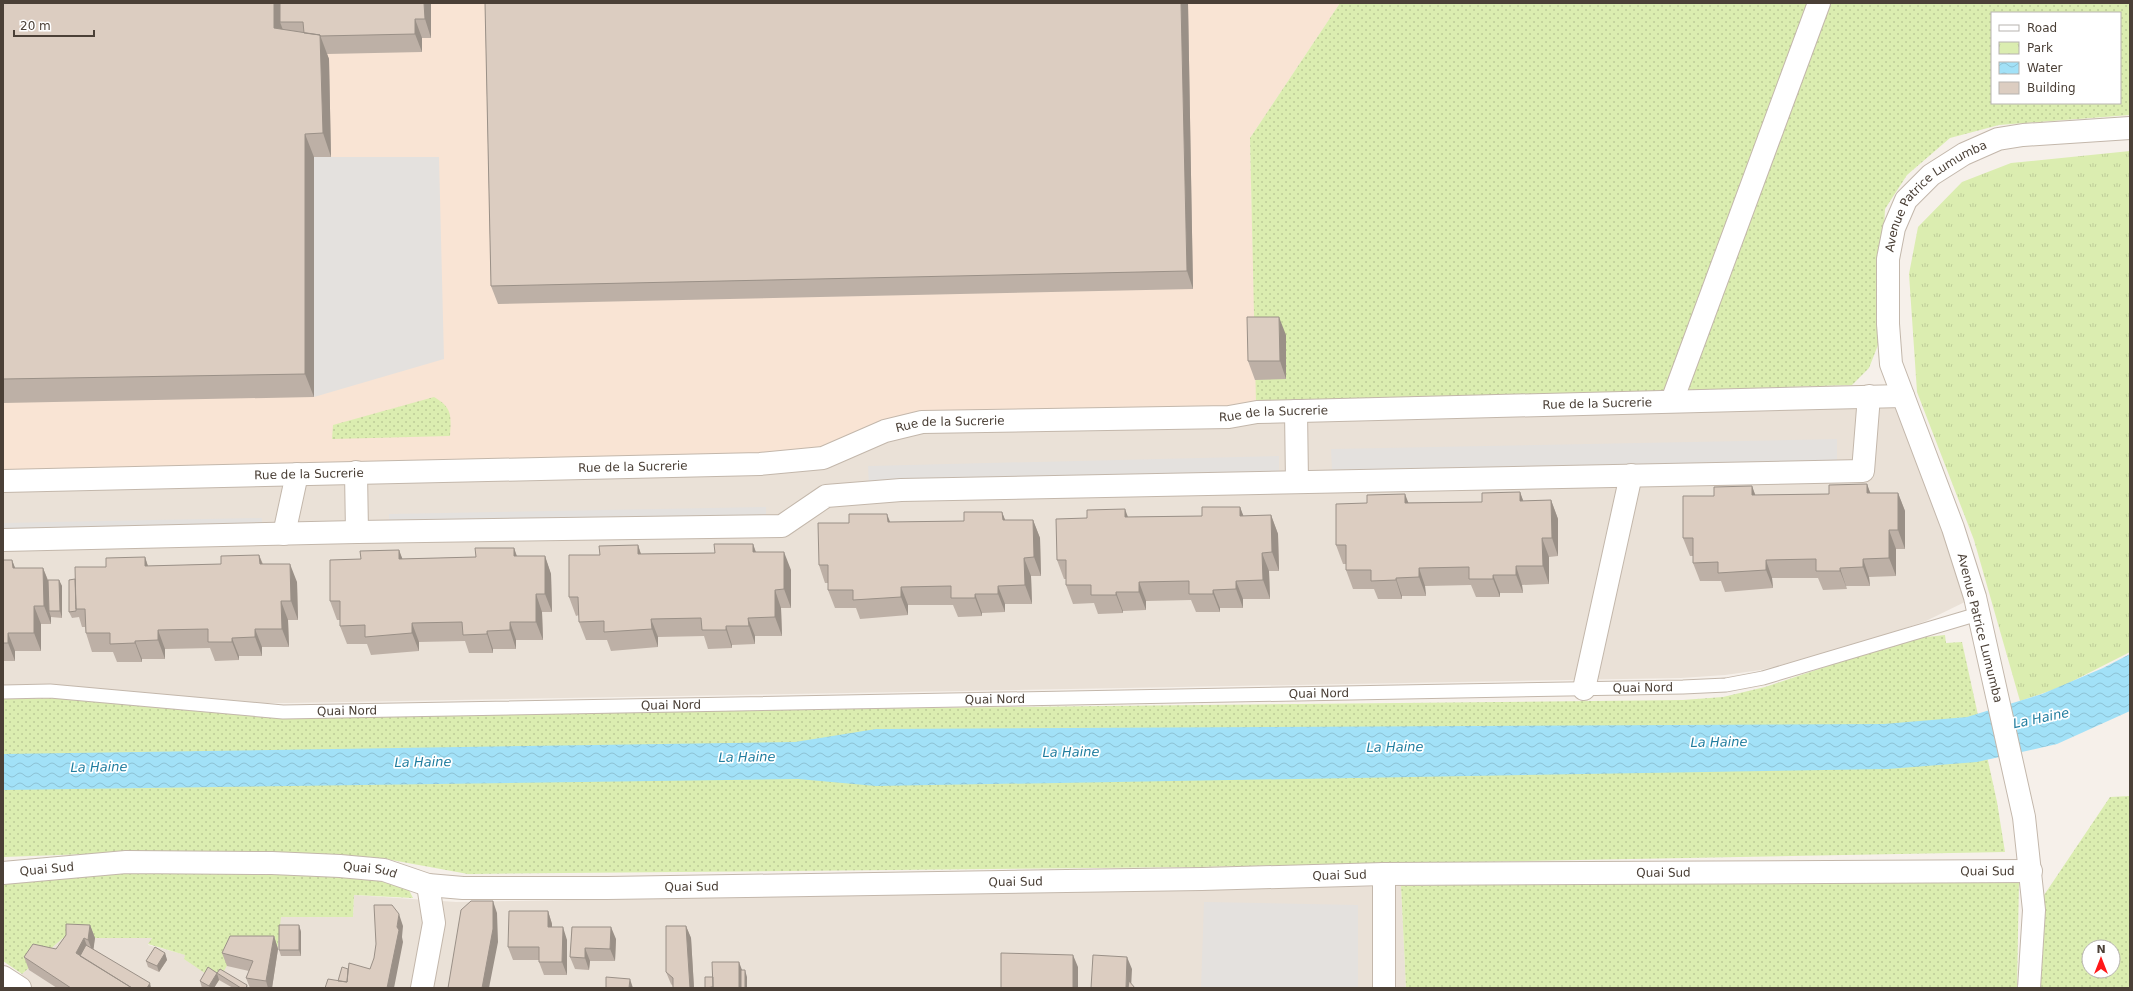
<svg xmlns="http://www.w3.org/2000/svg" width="2133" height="991" font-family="'DejaVu Sans',sans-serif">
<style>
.residential{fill:#eae1d7}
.commercial{fill:#f9e4d4}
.grass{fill:url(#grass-dots);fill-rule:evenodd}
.park{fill:url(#park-tufts)}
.parking{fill:#e4e1de}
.water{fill:url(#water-waves)}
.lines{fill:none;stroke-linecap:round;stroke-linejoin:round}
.lane-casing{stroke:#c3b7ab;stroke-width:15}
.street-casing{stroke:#c3b7ab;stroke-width:24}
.lane{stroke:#fff;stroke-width:13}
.street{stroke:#fff;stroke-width:22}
.wall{fill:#bdb0a6}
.shaded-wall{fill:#9a9087}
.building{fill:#dccdc1;stroke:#9a9087}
.labels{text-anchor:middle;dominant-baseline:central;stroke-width:3.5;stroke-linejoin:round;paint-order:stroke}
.street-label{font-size:12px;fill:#4b4037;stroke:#fff}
.water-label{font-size:13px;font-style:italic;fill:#217d9f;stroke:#fff}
</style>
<defs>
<pattern id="grass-dots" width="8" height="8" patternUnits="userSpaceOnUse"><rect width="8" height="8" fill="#dbedb0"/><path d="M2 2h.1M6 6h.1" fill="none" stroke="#bdcc98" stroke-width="1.8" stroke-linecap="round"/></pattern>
<pattern id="park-tufts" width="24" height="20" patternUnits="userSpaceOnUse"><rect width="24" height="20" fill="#dbedb0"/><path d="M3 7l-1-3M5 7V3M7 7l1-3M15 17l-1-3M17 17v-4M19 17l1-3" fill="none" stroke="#bdcc98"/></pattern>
<pattern id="water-waves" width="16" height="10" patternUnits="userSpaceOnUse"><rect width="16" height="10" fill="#a2e1f7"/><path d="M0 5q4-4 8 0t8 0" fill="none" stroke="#8dc2d4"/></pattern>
</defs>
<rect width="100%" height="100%" fill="#f6f0ea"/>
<path class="residential" d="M1903,396L1975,597L1926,621L1844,649L1761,670L1725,675L1681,678L291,703H262L48,684L3,685V481L885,431Z
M1401,886L1406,988H20L12,983L63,938H152L148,945L186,955L184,958L236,949L281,917H353L354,895L456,902Z"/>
<path class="commercial" d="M3,3H1340L1250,138L1257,412L922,422L823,458L3,481Z"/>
<path class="grass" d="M1340,3H2130V115L1999,125L1950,138L1907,175L1885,209L1878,345L1869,368L1852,385L1256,403L1250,138ZM1992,13H2120V103H1992Z
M434,397C453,408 451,416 450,436L332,439L333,425Z
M1945,635L1946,643L1962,642L1997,802L2005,852L1198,867L468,874L386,859L346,855L116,853L3,857V699L54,698L247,715L1683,700L1723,697L1765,687L1908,639Z
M2130,796V988H2029L2034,910L2110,797ZM2089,947H2113V971H2089Z
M341,871L383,875L408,888L413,898L354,895L353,917H281L277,952L236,949L218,982L184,959L185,955L148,944L152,938H63L22,974L3,961V879L79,872Z
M1739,880H2019L2017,988H1406L1401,886Z"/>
<path class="park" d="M2130,151V652L2061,687L2020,701L1974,540L1917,392L1909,274L1918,227L1962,182L2011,163Z"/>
<path class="parking" d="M314,157H439L444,359L314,397Z
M1837,439V460L1332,470L1331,449Z
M1279,456V477L869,486L868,466Z
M766,507V518L389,525V514Z
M262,518V528L3,532V523Z
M1204,902L1358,905V988H1201Z"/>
<path class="water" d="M2130,654V711L2057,744L1977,762L1888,769L876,786L798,779L3,790V754L795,742L876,729L1884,724L1967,717L2042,694L2103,668Z"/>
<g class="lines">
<g class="lane-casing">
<g id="lane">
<path id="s1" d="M3,692L50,691L283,712L1683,687L1726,685L1763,678L1978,614"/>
</g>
</g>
<g class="street-casing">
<g id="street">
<path d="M1672,401L1819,3"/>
<path d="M1296,411L1297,482"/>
<path d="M356,472L357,532"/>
<path id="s2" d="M3,481L760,464L823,458L885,431L922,422L1229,417L1257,412L1903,396"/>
<path d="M284,534L297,474"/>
<path d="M3,540L357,532L782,526L826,496L901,490L1863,471L1869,396"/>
<path d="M1584,689L1631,475"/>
<path id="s3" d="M3,873L126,862L272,863L340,866L384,870L428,885L463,888H607L1202,879L1384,874L2031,871"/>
<path d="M1384,874V988"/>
<path d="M3,977L20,988"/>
<path d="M422,988L434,923L428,885"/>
<path id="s4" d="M2029,988L2034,910L2024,817L1975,597L1953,528L1891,364L1888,324V259L1894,228L1906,200L1931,175L1964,154L1998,139L2023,135L2130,128"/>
</g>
</g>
<use href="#lane" class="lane"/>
<use href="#street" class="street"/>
</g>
<path class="wall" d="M3,3H431V38H422V52L327,54L329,59L331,157H314V397L3,403Z
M485,3H1188L1193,289L498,304L491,286Z
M1286,335V379L1255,380L1248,361Z
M1867,484L1870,493H1898L1905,511V549H1896V576L1869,577L1870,586H1846L1847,589L1823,590L1818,578H1772L1773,588L1725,592L1721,581H1700L1693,563V556H1690L1683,538L1714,496L1752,486L1755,495L1829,494Z
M1520,492L1523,501L1551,500L1558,519V556L1549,557V584L1522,585L1523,593H1500V597H1476L1471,585L1425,586L1426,596H1402V599H1378L1374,589H1353L1346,570V564H1343L1336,545L1367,503L1482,502Z
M1240,507L1243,516L1271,515L1278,534L1279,571H1269L1270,599H1243V608H1220V612H1196L1191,600L1146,601V610L1123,611V613L1098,614L1094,603L1073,604L1066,585V579H1064L1057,560L1129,517L1202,516Z
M1002,512L1005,520H1033L1040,538L1041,576H1031L1032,604H1005V612L982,613V616L958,617L953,605H908V615L860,619L856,608H835L828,590V583H825L819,565L849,523L964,521Z
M753,544L756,552L791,570V608H781L782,636H755V644L732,645V648L708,649L704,636L658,637V647L611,651L607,640H586L579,622V615L576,616L569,597L600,555L638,545L641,554L715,553Z
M514,548L517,556H545L551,574L552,612H542L543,640H516V649H493V653H469L465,641L419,642V651L371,655L367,644H347L340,626V620H337L330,601L361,559L399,550L402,559L476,557Z
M259,555L263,564L297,582L298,620H288L289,647H262V656H239V660L215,661L210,648L165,649V659H142V662H117L113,652H92L86,633L85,627H82L79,617L72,618L69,612L106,567L145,557L148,566L221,564Z
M3,560H12L15,568H43L48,580H59L62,586V618L51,617V624H41V651H15V661H3Z
M548,911L552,924V927L567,940V975H544L539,962V960H513L508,947Z
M90,925L95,938L93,949L151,988H57L29,970L24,957L56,949L66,935Z
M299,925L301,932V956H281L279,950Z
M686,926L691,938L694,988H673V986L671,984L666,972Z
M572,927L616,939L615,961H590L589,970L575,969L570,957Z
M274,936L278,949L272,988H250L246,978L249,971L227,966L222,953Z
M165,953L167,960L159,972L148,967L146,961Z
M217,973L247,985L248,988H233L219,980L214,988H202L200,981Z"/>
<path class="shaded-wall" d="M274,3H283L280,22L283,30L274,28Z
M424,3H431V38L425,19Z
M1181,3H1188L1193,289L1187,271Z
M415,19L422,38V52L415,34Z
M320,35L329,59L331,157L323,133Z
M305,134L314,157V397L305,374Z
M1279,317L1286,335V379L1280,361Z
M1867,484L1874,503L1867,493Z
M1752,486L1759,505L1752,495Z
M1520,492L1527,511L1520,501Z
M1898,493L1905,511V549L1898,530Z
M1405,494L1412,512L1405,503Z
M1551,500L1558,519V556L1552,538Z
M1240,507L1247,525L1240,516Z
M1125,509L1132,528L1125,517Z
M1002,512L1009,530L1003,520Z
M887,514L894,532L888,522Z
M1271,515L1278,534L1279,571L1272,552Z
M1033,520L1040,538L1041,576L1034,557Z
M1889,530L1896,549V576L1889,558Z
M1542,538L1549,557V584L1543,566Z
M753,544L759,562L753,552Z
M638,545L644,564L638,554Z
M514,548L520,566L514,556Z
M399,550L406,568L399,559Z
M784,552L791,570V608L784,589Z
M1262,553L1269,571L1270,599L1263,580Z
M259,555L266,574L260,564Z
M545,556L551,574L552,612L545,594Z
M145,557L151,576L145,566Z
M1024,558L1031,576L1032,604L1025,585Z
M1863,559L1869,577L1870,586L1863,567Z
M12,560L19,578L13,568Z
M1766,560L1772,578L1773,588L1766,570Z
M290,564L297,582L298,620L291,601Z
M1516,566L1522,585L1523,593L1516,575Z
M43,568L50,586L49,611L51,617V624L44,606Z
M1419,568L1425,586L1426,596L1419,577Z
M1840,568L1847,589L1840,571Z
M1493,575L1500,593V597L1493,579Z
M1396,578L1402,596V599L1396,580Z
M59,580L62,586V618L60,611Z
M1236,581L1243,599V608L1236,589Z
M1139,582L1146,601V610L1139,592Z
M998,586L1005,604V612L998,594Z
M901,587L908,605V615L901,597Z
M775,590L781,608L782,636L775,617Z
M1213,590L1220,608V612L1213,594Z
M1116,592L1123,611V613L1116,595Z
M536,594L542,612L543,640L536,622Z
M975,594L982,613V616L975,598Z
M281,601L288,620L289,647L282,629Z
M34,606L41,624V651L34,633Z
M748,618L755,636V644L749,626Z
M651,619L658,637V647L652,629Z
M510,622L516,640V649L510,630Z
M412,623L419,642V651L412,633Z
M726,626L732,645V648L726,630Z
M255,629L262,647V656L255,637Z
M158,630L165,649V659L158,640Z
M487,631L493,649V653L487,634Z
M8,633L15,651V661L8,643Z
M232,638L239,656V660L232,642Z
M135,641L142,659V662L135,643Z
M493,901L497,913L498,942L489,988H482Z
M548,911L552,924V940L548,927Z
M399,914L403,926L402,937L403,942L394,988H387Z
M90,925L95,938L93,953L88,940Z
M299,925L301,932V956L299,950Z
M686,926L691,938L694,988H690Z
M563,927L567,940V975L562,962Z
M611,927L616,939L615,961L610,949Z
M274,936L278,949L272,988H268L266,981Z
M84,938L89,951L82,962L76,953Z
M585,948L590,961L589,970L585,958Z
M165,953L167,960L159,972L157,966Z
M1073,955L1078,967V988H1073Z
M1127,957L1132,969L1131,988H1126Z
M739,962L744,975V988H739Z
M745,970L747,977V988H745Z
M217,973L219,980L214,988H210L209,986Z
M630,979L633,988H629Z
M150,983L151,988H147Z"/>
<path class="building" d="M3,3H274V28L320,35L323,133L305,134V374L3,379Z
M280,3H424L425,19H415V34L320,36V35L304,33L303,22H280Z
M485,3H1181L1187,271L491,286Z
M1247,317H1279L1280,361H1248Z
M1867,484V493H1898V530H1889V558L1863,559V567L1840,568V571H1816V559L1766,560V570L1718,573V562L1693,563V538H1683V496H1714V487L1752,486V495L1829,494V485Z
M1520,492V501L1551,500L1552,538H1542L1543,566H1516V575H1493V579H1469V567L1419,568V577L1396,578V580L1371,581V570H1346V545H1336V504L1367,503V495L1405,494V503L1482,502V493Z
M1202,507H1240V516L1271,515L1272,552L1262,553L1263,580L1236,581V589L1213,590V594H1189V581L1139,582V592H1116V595H1091V585H1066V560H1057L1056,519L1087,518V510L1125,509V517L1202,516Z
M964,512H1002L1003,520H1033L1034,557L1024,558L1025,585L998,586V594H975V598H951V586L901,587V597L853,600V590H828V565H819L818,523H849V514H887L888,522L964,521Z
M714,544H753V552H784V589L775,590V617L748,618L749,626H726V630H702L701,618L651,619L652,629L604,632V621L579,622L578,597H569V555H600L599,546L638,545V554L715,553Z
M475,548H514V556H545V594H536V622H510V630L487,631V634L463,635L462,622L412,623V633L365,637V625L340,626V601H330V560L361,559L360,551L399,550V559L476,557Z
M259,555L260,564H290L291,601H281L282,629H255V637L232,638V642H208V629L158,630V640L135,641V643L110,644V633H86L85,609H76L75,567H106V558L145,557V566L221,564V556Z
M3,560H12L13,568H43L44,606H34V633H8V643H3Z
M75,579L76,609V611L69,612V580Z
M48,580H59L60,611H49Z
M471,901H493V929L482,988H448L461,910Z
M374,905H392L399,914L397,927L399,930L387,988H325L328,979L347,982L349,963L370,969L374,958L376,944Z
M509,911H548V927H563L562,962H539V947H508Z
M66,924L90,925L88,940L84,938L76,953L132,988H71L24,957L33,944L56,949L66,935Z
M279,925H299V950H279Z
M666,926H686L690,988H673V978L666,972Z
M572,927H611L610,949L585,948V958L570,957Z
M230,936H274L266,981L246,978L253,961L222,953Z
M86,945L150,983L147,988H132L80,956Z
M155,947L165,953L157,966L146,961Z
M1001,953L1073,955V988H1001Z
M1093,955L1127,957L1126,988H1091Z
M712,962H739V988H708L713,987Z
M208,967L217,973L220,969L247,985L246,988H241L217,973L209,986L200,981Z
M342,967L348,969L347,982L338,981Z
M741,970H745V988H741Z
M606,977L630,979L629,988H606Z
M705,977H713V987L705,988Z
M1129,981L1135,988H1128Z"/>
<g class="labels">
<g class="street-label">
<text stroke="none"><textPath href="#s4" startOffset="834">Avenue Patrice Lumumba</textPath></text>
<text stroke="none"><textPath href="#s2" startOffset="1602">Rue de la Sucrerie</textPath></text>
<text stroke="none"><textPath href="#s2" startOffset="1278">Rue de la Sucrerie</textPath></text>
<text stroke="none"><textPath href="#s2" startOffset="954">Rue de la Sucrerie</textPath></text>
<text stroke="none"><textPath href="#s2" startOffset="630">Rue de la Sucrerie</textPath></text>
<text stroke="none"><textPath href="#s2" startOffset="306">Rue de la Sucrerie</textPath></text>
<text transform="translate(1980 628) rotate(76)">Avenue Patrice Lumumba</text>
<text stroke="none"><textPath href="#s1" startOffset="1641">Quai Nord</textPath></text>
<text stroke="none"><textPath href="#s1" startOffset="1317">Quai Nord</textPath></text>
<text stroke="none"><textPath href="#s1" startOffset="993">Quai Nord</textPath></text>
<text stroke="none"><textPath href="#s1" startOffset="669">Quai Nord</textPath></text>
<text stroke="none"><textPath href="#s1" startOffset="345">Quai Nord</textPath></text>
<text stroke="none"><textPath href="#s3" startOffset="44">Quai Sud</textPath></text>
<text stroke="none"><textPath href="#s3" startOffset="368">Quai Sud</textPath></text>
<text stroke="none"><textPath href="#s3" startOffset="1988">Quai Sud</textPath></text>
<text stroke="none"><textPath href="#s3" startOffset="1664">Quai Sud</textPath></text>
<text stroke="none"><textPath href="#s3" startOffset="1340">Quai Sud</textPath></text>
<text stroke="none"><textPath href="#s3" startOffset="1016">Quai Sud</textPath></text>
<text stroke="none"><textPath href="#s3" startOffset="692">Quai Sud</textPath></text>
</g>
<g class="water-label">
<text transform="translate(2041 718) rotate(-12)">La Haine</text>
<text transform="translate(1719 742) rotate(-1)">La Haine</text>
<text transform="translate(1395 747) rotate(-1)">La Haine</text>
<text transform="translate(1071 752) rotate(-1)">La Haine</text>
<text transform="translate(747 757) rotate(-1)">La Haine</text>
<text transform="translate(423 762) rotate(-1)">La Haine</text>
<text transform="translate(99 767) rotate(-1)">La Haine</text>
</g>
</g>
<rect width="2133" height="991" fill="none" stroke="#4b4037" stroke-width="8"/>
<rect x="1991" y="12" width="130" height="92" fill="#ffffff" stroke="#b7b3af"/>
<rect x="1999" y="25" width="20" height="6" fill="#ffffff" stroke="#b7b3af"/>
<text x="2027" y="32" font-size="12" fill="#4b4037">Road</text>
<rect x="1999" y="42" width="20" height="12" fill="url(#park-tufts)" stroke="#b7b3af"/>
<text x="2027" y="52" font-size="12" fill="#4b4037">Park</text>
<rect x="1999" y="62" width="20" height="12" fill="url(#water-waves)" stroke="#b7b3af"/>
<text x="2027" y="72" font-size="12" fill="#4b4037">Water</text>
<rect x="1999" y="82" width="20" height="12" fill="#dccdc1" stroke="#b7b3af"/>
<text x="2027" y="92" font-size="12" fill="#4b4037">Building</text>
<g transform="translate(2101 959)"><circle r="19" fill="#ffffff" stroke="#b7b3af"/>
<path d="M0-3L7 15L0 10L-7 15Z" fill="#ff1819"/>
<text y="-6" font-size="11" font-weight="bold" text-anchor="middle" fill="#4b4037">N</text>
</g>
<path d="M14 30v6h80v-6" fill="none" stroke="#4b4037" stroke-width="2"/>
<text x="20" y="30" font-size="12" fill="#4b4037" stroke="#ffffff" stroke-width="3" paint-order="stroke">20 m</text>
</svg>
